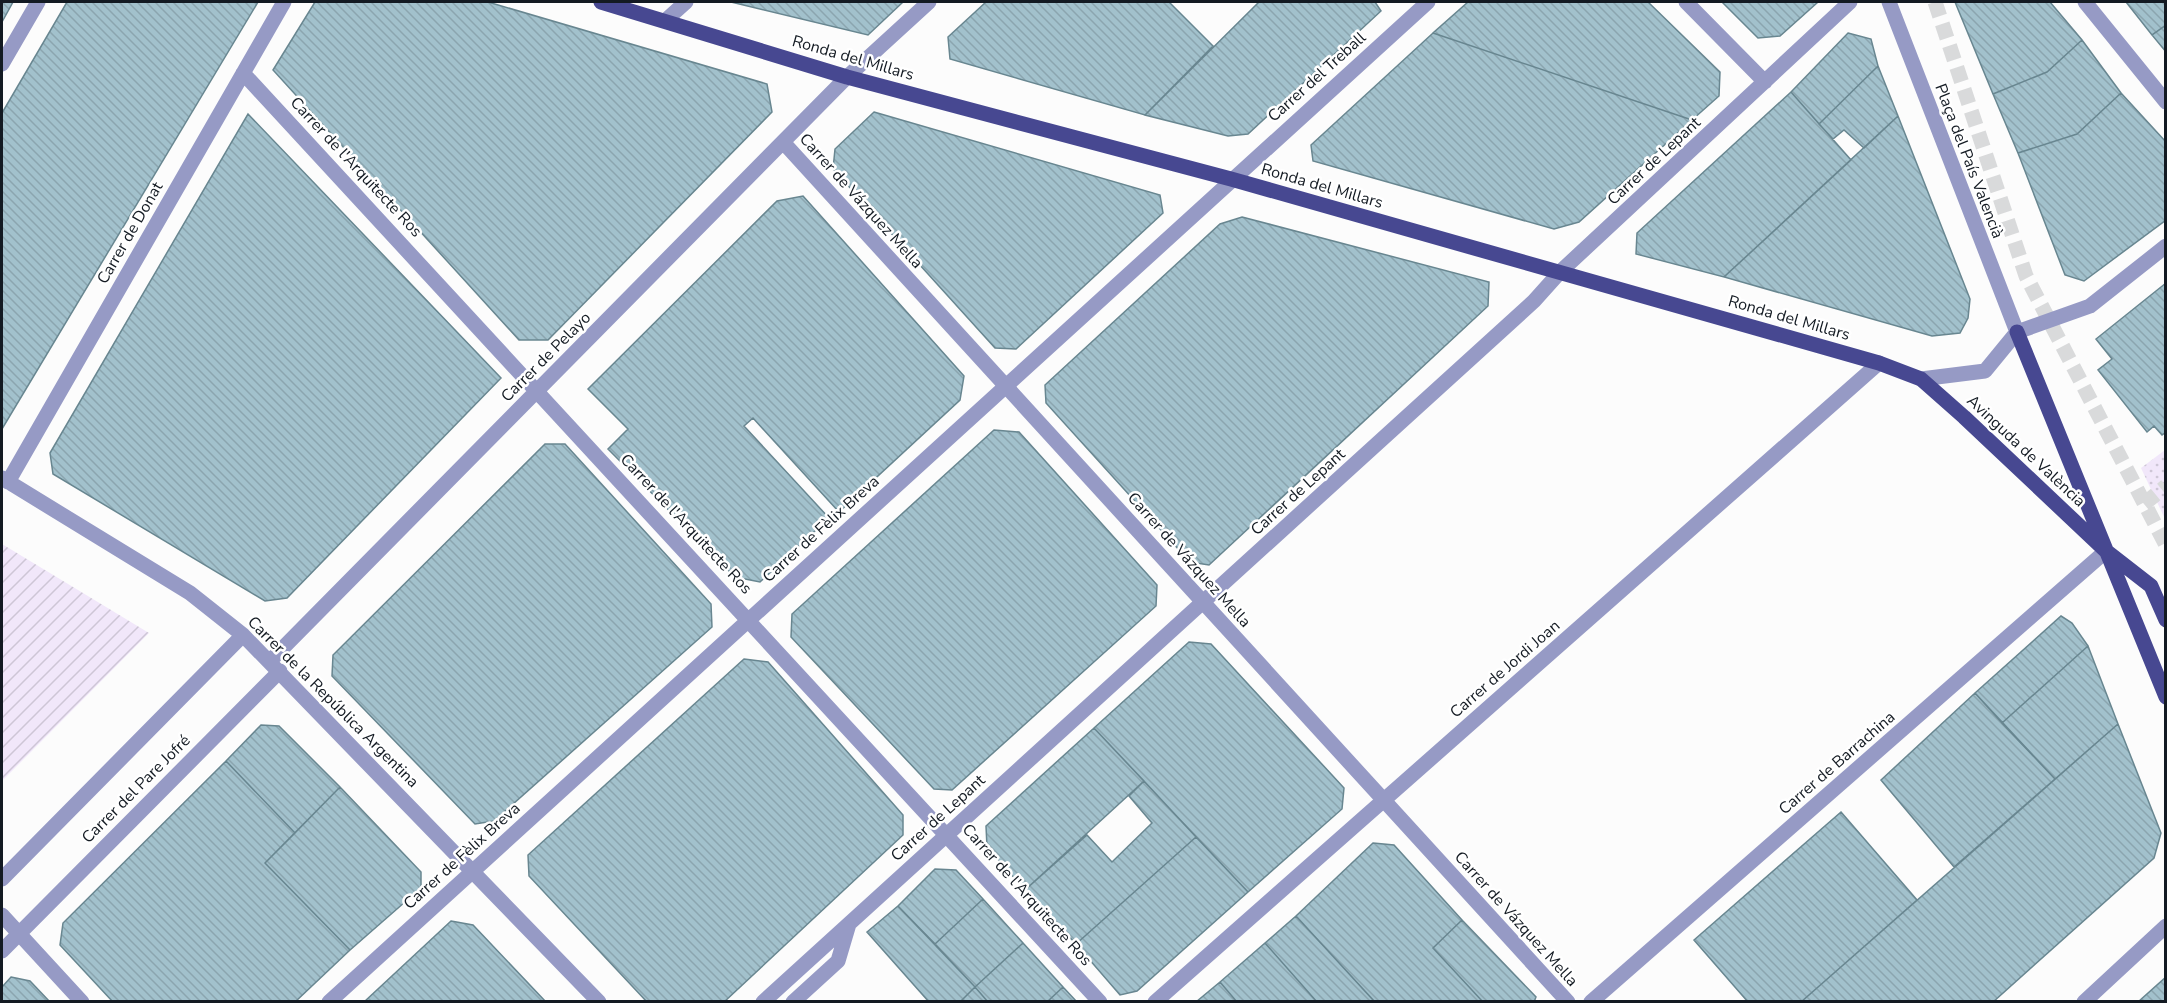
<svg xmlns="http://www.w3.org/2000/svg" width="2167" height="1003" font-family="'Nunito Sans',sans-serif">
<style>
.park{fill:url(#park-dots)}
.garden{fill:url(#garden-furrows)}
.building{fill:url(#building-back-hatch);stroke:#688690;stroke-width:1.5}
.lines{fill:none;stroke-linecap:round;stroke-linejoin:round}
.minor-tunnel{stroke:#d9dadb;stroke-width:15;stroke-dasharray:15 8;stroke-linecap:butt}
.minor{stroke:#969ac5;stroke-width:15}
.major{stroke:#474891;stroke-width:15}
.labels{text-anchor:middle;dominant-baseline:central;stroke-width:5;stroke-linejoin:round;paint-order:stroke}
.street-label{font-size:16px;fill:#131a22;stroke:#fff}
</style>
<defs>
<pattern id="park-dots" width="8" height="8" patternUnits="userSpaceOnUse" patternTransform="scale(1.5)"><rect width="8" height="8" fill="#f1e7fa"/><path d="M2 2h.1M6 6h.1" fill="none" stroke="#cec6d6" stroke-width="1.8" stroke-linecap="round"/></pattern>
<pattern id="garden-furrows" width="10" height="10" patternUnits="userSpaceOnUse" patternTransform="scale(1.5)"><rect width="10" height="10" fill="#f1e7fa"/><path d="M-1 1l2-2M0 10L10 0M9 11l2-2" fill="none" stroke="#cec6d6"/></pattern>
<pattern id="building-back-hatch" width="6" height="6" patternUnits="userSpaceOnUse" patternTransform="scale(1.5)"><rect width="6" height="6" fill="#a2c1cc"/><path d="M-1 5l2 2M0 0l6 6M5-1l2 2" fill="none" stroke="#8ba5af"/></pattern>
</defs>
<rect width="100%" height="100%" fill="#fcfcfc"/>
<path class="park" d="M2165,450V519L2141,468Z"/>
<path class="garden" d="M2,544L149,633L2,781Z"/>
<path class="building" d="M2,2H13L2,22Z
M67,2H258L2,429V113Z
M315,2H488L767,84L772,112L548,340H519L273,70Z
M731,2H903L868,35Z
M986,2H1169L1213,46L1145,115L950,59L948,37Z
M1259,2H1375L1381,11L1248,134L1228,136L1145,115Z
M1468,2H1648L1720,72L1719,96L1692,120L1433,33Z
M1722,2H1818L1780,36L1758,38Z
M1955,2H2050L2082,40L2047,72L1993,94Z
M2126,2H2166V25L2152,35Z
M2166,25V52L2152,35Z
M1433,33L1692,120L1579,222L1554,229L1313,161L1311,145Z
M1848,33L1871,39L1878,66L1819,124L1791,92Z
M2082,40L2121,93L2077,134L2018,153L1993,94L2047,72Z
M1878,66L1898,116L1864,148L1844,130L1833,139L1819,124Z
M1791,92L1851,160L1724,277L1636,254L1637,233Z
M2121,93L2166,142V220L2084,281L2065,275L2018,153L2077,134Z
M874,112L1160,195L1163,213L1016,349L995,348L833,169L835,149Z
M248,114L501,378L287,598L265,601L53,474L50,453Z
M1898,116L1970,299L1968,318L1960,333L1932,336L1724,277Z
M803,196L964,376L960,400L839,512L753,418L744,426L829,518L760,582L735,577L608,449L628,429L588,389L777,201Z
M1242,217L1489,282L1488,306L1209,565L1190,562L1046,403L1045,385L1220,224Z
M2166,283V432L2162,435L2154,426L2147,432L2098,370L2112,359L2096,339Z
M994,430L1019,432L1157,585L1156,606L952,790L934,789L791,637L792,614Z
M545,444H565L711,604L712,627L494,821L475,824L332,676L333,655Z
M2061,616L2072,623L2088,646L2002,723L1975,693Z
M1189,642L1211,644L1344,788L1342,809L1248,892L1094,728Z
M2088,646L2118,724L2055,779L2002,723Z
M744,659L768,662L903,815V835L724,1002H647L529,876L528,855Z
M1975,693L2055,779L1954,867L1881,780Z
M2118,724L2161,833L2154,858L1993,1002H1801Z
M261,725L279,726L340,787L295,833L226,761Z
M1094,728L1144,781L1025,890L987,847L986,826Z
M226,761L295,833L265,863L350,950L295,1002H113L60,945L63,923Z
M1144,781L1196,837L1076,944L1025,890L1087,835L1112,862L1152,823L1129,796Z
M340,787L421,872V888L350,950L265,863Z
M1841,812L1917,900L1801,1002H1748L1694,940Z
M1196,837L1248,892L1137,991L1120,995L1076,944Z
M1373,843L1394,845L1462,920L1433,948L1483,1002H1375L1296,916Z
M935,869L956,870L983,899L935,944L898,906Z
M983,899L1023,943L975,987L935,944Z
M898,906L975,987L960,1002H929L867,932Z
M1296,916L1373,1000L1371,1002H1317L1265,943Z
M1462,920L1536,997L1534,1002H1483L1433,948Z
M451,921L473,925L546,1002H364Z
M1023,943L1063,987L1047,1002H988L975,987Z
M1265,943L1317,1002H1237L1220,982Z
M11,977L30,981L50,1002H2V987Z
M2166,977V1002H2138Z
M1220,982L1237,1002H1196Z
M975,987L988,1002H960Z
M1063,987L1077,1002H1047Z"/>
<g class="lines">
<path class="minor-tunnel" d="M1935,2L2026,276L2166,545
M2144,504L2166,486"/>
<path class="minor" d="M1686,2L1765,82
M1889,2L2017,332
M2085,2L2166,102
M666,20L686,2
M2,64L38,2
M243,73L1100,1002
M783,142L1568,1002
M2017,332L2090,306L2166,246
M1921,379L1985,371L2017,332
M2,478L190,593L243,635L599,1002
M8,482L284,2
M270,661L847,77L929,2
M2,879L243,635
M2,915L82,1002
M2,951L280,671
M329,1002L1428,2
M763,1002L1534,301L1560,272L1850,2
M793,1002L838,961L849,924
M1155,1002L1879,363
M1591,1002L2106,551
M2084,1002L2166,926"/>
<path class="major" d="M601,2L847,77L1231,179L1879,363L1921,379L1964,417L2106,551L2151,586L2166,620
M2017,332L2166,697"/>
</g>
<g class="labels">
<g class="street-label">
<text transform="translate(853 58) rotate(16)">Ronda del Millars</text>
<text transform="translate(1317 77) rotate(-42)">Carrer del Treball</text>
<text transform="translate(1654 161) rotate(-43)">Carrer de Lepant</text>
<text transform="translate(1969 161) rotate(69)">Plaça del País Valencià</text>
<text transform="translate(356 167) rotate(47)">Carrer de l'Arquitecte Ros</text>
<text transform="translate(1322 186) rotate(16)">Ronda del Millars</text>
<text transform="translate(861 201) rotate(48)">Carrer de Vázquez Mella</text>
<text transform="translate(130 233) rotate(-60)">Carrer de Donat</text>
<text transform="translate(1789 318) rotate(16)">Ronda del Millars</text>
<text transform="translate(546 357) rotate(-45)">Carrer de Pelayo</text>
<text transform="translate(2026 451) rotate(43)">Avinguda de València</text>
<text transform="translate(1298 492) rotate(-42)">Carrer de Lepant</text>
<text transform="translate(686 524) rotate(47)">Carrer de l'Arquitecte Ros</text>
<text transform="translate(821 529) rotate(-42)">Carrer de Fèlix Breva</text>
<text transform="translate(1189 560) rotate(48)">Carrer de Vázquez Mella</text>
<text transform="translate(1505 669) rotate(-41)">Carrer de Jordi Joan</text>
<text transform="translate(333 702) rotate(45)">Carrer de la República Argentina</text>
<text transform="translate(1837 763) rotate(-41)">Carrer de Barrachina</text>
<text transform="translate(136 789) rotate(-45)">Carrer del Pare Jofré</text>
<text transform="translate(938 818) rotate(-42)">Carrer de Lepant</text>
<text transform="translate(462 856) rotate(-42)">Carrer de Fèlix Breva</text>
<text transform="translate(1027 895) rotate(48)">Carrer de l'Arquitecte Ros</text>
<text transform="translate(1516 919) rotate(48)">Carrer de Vázquez Mella</text>
</g>
</g>
<rect width="2167" height="1003" fill="none" stroke="#131a22" stroke-width="6"/>
</svg>
